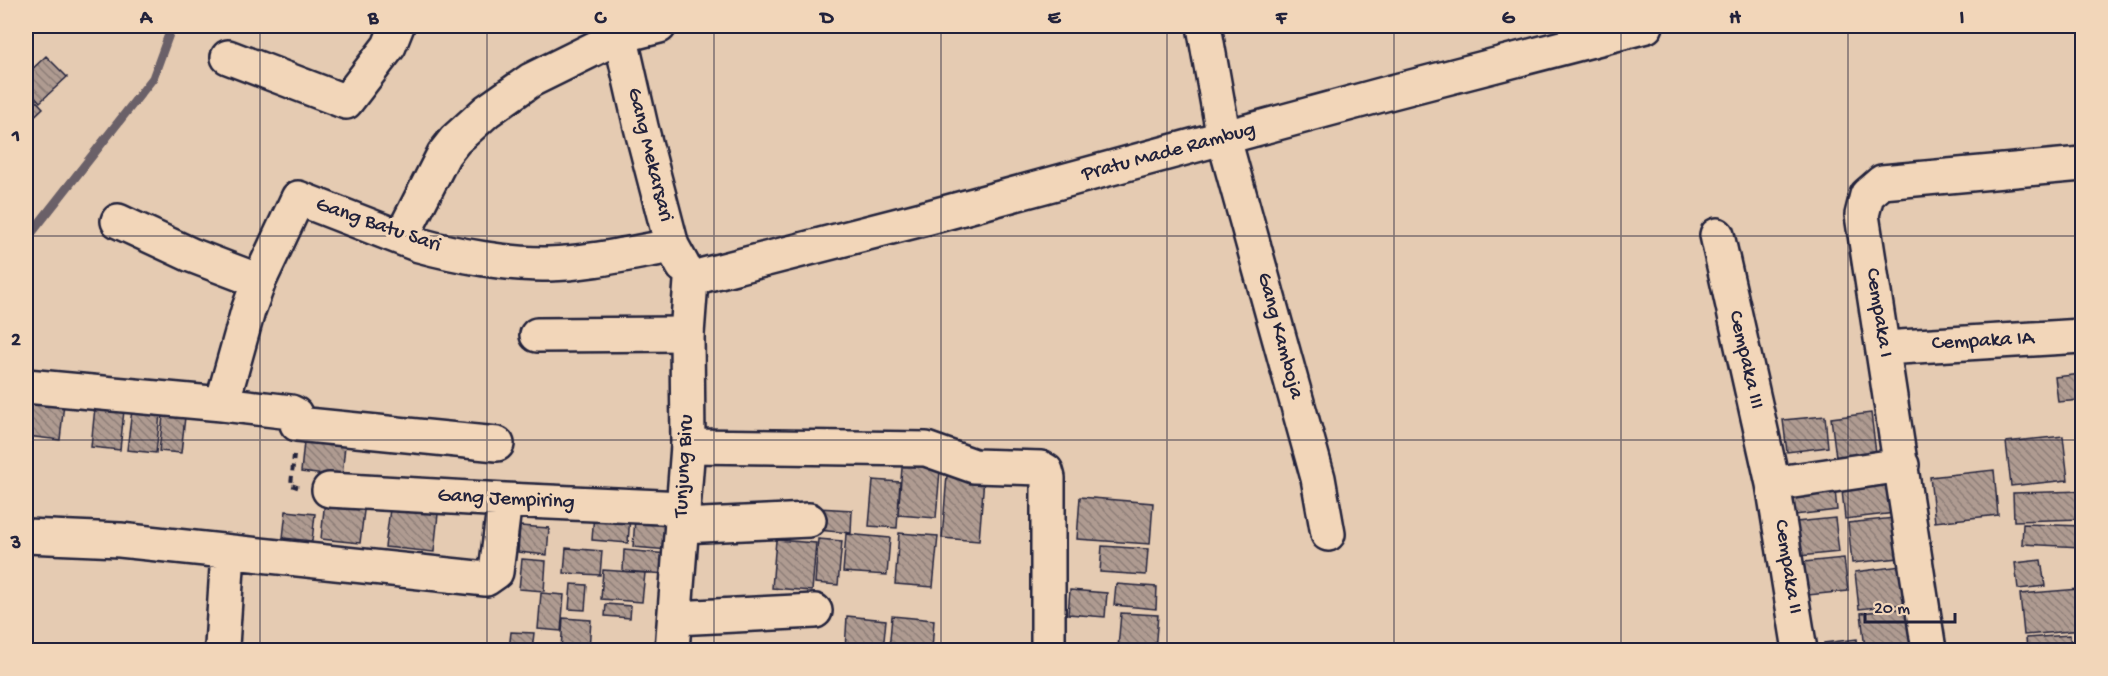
<svg xmlns="http://www.w3.org/2000/svg" width="2108" height="676" font-family="'Gochi Hand',sans-serif">
<style>
.lines{fill:none;stroke-linecap:round;stroke-linejoin:round}
.stream{stroke:#6b6067;stroke-width:9}
.building{fill:url(#building-back-hatch);stroke:#22223b;stroke-width:1.5}
.street-casing{stroke:#22223b;stroke-width:38}
.secondary-casing{stroke:#22223b;stroke-width:38}
.path{stroke:#22223b;stroke-width:4;stroke-dasharray:6 4.5;stroke-linecap:butt}
.street{stroke:#f2d6b9;stroke-width:33}
.secondary{stroke:#f2d6b9;stroke-width:33}
.grid{fill:none;stroke:#22223b;stroke-width:1.5;stroke-opacity:0.55}
.labels{text-anchor:middle;dominant-baseline:central;stroke-width:6;stroke-linejoin:round;paint-order:stroke}
.street-label{font-size:21px;fill:#22223b;stroke:#f2d6b9}
.neatline{fill:none;stroke:#22223b;stroke-width:2}
.grid-label{font-size:20px;text-anchor:middle;font-weight:bold;fill:#22223b}
</style>
<defs>
<pattern id="building-back-hatch" width="6" height="6" patternUnits="userSpaceOnUse" patternTransform="scale(1.5)"><rect width="6" height="6" fill="#af9b91"/><path d="M-1 5l2 2M0 0l6 6M5-1l2 2" fill="none" stroke="#8e7e78"/></pattern>
</defs>
<rect width="100%" height="100%" fill="#e5cbb2"/>
<filter id="ink" filterUnits="userSpaceOnUse"><feTurbulence type="fractalNoise" baseFrequency=".0167" numOctaves="2"/><feDisplacementMap in="SourceGraphic" scale="12" xChannelSelector="R" yChannelSelector="G"/><feConvolveMatrix kernelMatrix="1 2 1 2 8 2 1 2 1" color-interpolation-filters="sRGB"/></filter>
<g filter="url(#ink)">
<g class="lines">
<path class="stream" d="M26,240L153,78L172,26"/>
</g>
<path class="building" d="M46,56L67,77L40,102L26,86V75Z
M26,90L43,108L26,124Z
M2082,374V400L2058,402L2055,377Z
M32,390L65,394L60,440L27,436Z
M96,397L125,400L120,450L91,447Z
M133,402L161,405L156,453L127,450Z
M164,407L186,408L181,453L159,451Z
M1871,413L1876,453L1836,457L1831,418Z
M1825,416L1828,447L1787,452L1783,420Z
M305,431L346,435L342,477L301,472Z
M2063,436L2068,480L2011,486L2006,442Z
M903,456L941,459L936,518L898,515Z
M1994,470L1998,515L1935,522L1930,477Z
M947,475L984,478L979,541L942,538Z
M1891,475L1895,513L1845,519L1841,481Z
M873,480L900,482L897,528L869,526Z
M1834,480L1837,510L1795,515L1792,485Z
M2082,491V519L2014,521L2013,493Z
M1080,497L1153,503L1150,544L1077,539Z
M325,499L365,503L360,543L321,539Z
M818,508L852,510L851,533L817,530Z
M390,509L438,514L434,552L385,547Z
M286,511L315,514L312,541L283,538Z
M594,513L630,516L628,543L592,540Z
M635,518L671,521L669,550L633,547Z
M1835,518L1839,552L1800,556L1796,522Z
M1894,518L1899,558L1852,563L1848,523Z
M2023,524L2082,526V547L2022,544Z
M520,526L549,528L547,555L518,552Z
M899,533L938,536L933,587L895,584Z
M846,534L890,538L887,575L843,572Z
M818,539L842,541L838,585L815,583Z
M776,540L816,543L812,591L772,588Z
M1102,546L1148,549L1146,575L1100,572Z
M566,548L602,551L600,575L564,573Z
M624,550L668,554L667,574L623,571Z
M1844,558L1848,591L1808,595L1804,562Z
M522,559L546,561L544,591L519,589Z
M2041,560L2045,586L2018,589L2015,563Z
M1901,566L1905,604L1859,609L1855,572Z
M603,570L645,573L642,602L601,599Z
M571,584L587,585L585,610L569,609Z
M1116,584L1157,587L1156,609L1114,605Z
M2079,589L2082,630L2024,635L2020,594Z
M1070,590L1107,593L1105,617L1068,614Z
M541,593L564,595L561,631L538,629Z
M606,604L631,606L630,618L605,616Z
M1906,608L1910,644L1865,649L1861,613Z
M1121,613L1158,615L1155,650L1118,648Z
M847,616L886,620L883,650H845Z
M892,616L934,620L932,650H889Z
M563,618L591,620L589,650H561Z
M511,632L534,633L532,650H509Z
M2070,635L2071,650H2027L2026,638Z
M1857,639L1858,650H1825L1824,643Z"/>
<g class="lines">
<g class="street-casing">
<path id="street" d="M618,26L641,127L672,246L683,266
M1204,26L1224,139L1318,478L1328,534
M228,57L346,102L389,46L397,26
M118,221L191,255L259,281
M1717,235L1773,484L1800,650
M402,236L444,154L455,140L487,111L531,80L620,36L659,26
M537,335L687,334
M1883,348L2082,336
M26,386L222,404L248,311L259,281L298,198L419,245C455,255 510,265 548,264C589,263 631,253 672,246
M222,404L291,412L295,414L297,424L497,444
M688,446L926,449L974,466L1041,468L1046,471L1048,478V650
M1773,484L1902,465
M329,490L505,500L683,508
M682,526L809,520
M26,536L120,540L486,579L496,572L505,500
M675,618L815,611
M222,646L228,552
M1929,650L1862,215L1867,195L1882,182L2082,164"/>
</g>
<g class="secondary-casing">
<path id="secondary" d="M672,650L688,446L687,334L691,281L704,275L926,218L1392,92L1646,26"/>
</g>
<path class="path" d="M294,455L291,485L300,488"/>
<use href="#street" class="street"/>
<use href="#secondary" class="secondary"/>
</g>
</g>
<path class="grid" d="M260,26V650M487,26V650M714,26V650M941,26V650M1167,26V650M1394,26V650M1621,26V650M1848,26V650M26,236H2082M26,440H2082"/>
<g class="labels">
<g class="street-label">
<text transform="translate(1169 153) rotate(-15)">Pratu Made Rambug</text>
<text transform="translate(649 155) rotate(76)">Gang Mekarsari</text>
<text transform="translate(378 226) rotate(19)">Gang Batu Sari</text>
<text transform="translate(1878 313) rotate(81)">Cempaka I</text>
<text transform="translate(1279 336) rotate(75)">Gang Kamboja</text>
<text transform="translate(1983 342) rotate(-3)">Cempaka IA</text>
<text transform="translate(1745 360) rotate(77)">Cempaka III</text>
<text transform="translate(685 466) rotate(-87)">Tunjung Biru</text>
<text transform="translate(506 500) rotate(3)">Gang Jempiring</text>
<text transform="translate(1787 567) rotate(81)">Cempaka II</text>
</g>
</g>
<rect width="2108" height="676" fill="none" stroke="#f2d6b9" stroke-width="66"/>
<path d="M1865 613v9h90v-9" fill="none" stroke="#22223b" stroke-width="3"/>
<text x="1874" y="613" font-size="18" fill="#22223b" stroke="#f2d6b9" stroke-width="4.5" paint-order="stroke">20 m</text>
<rect x="33" y="33" width="2042" height="610" class="neatline"/>
<g class="grid-label">
<text x="146" y="23">A</text>
<text x="373" y="23">B</text>
<text x="600" y="23">C</text>
<text x="827" y="23">D</text>
<text x="1054" y="23">E</text>
<text x="1281" y="23">F</text>
<text x="1508" y="23">G</text>
<text x="1735" y="23">H</text>
<text x="1962" y="23">I</text>
<text x="16" y="141">1</text>
<text x="16" y="345">2</text>
<text x="16" y="548">3</text>
</g>
</svg>
